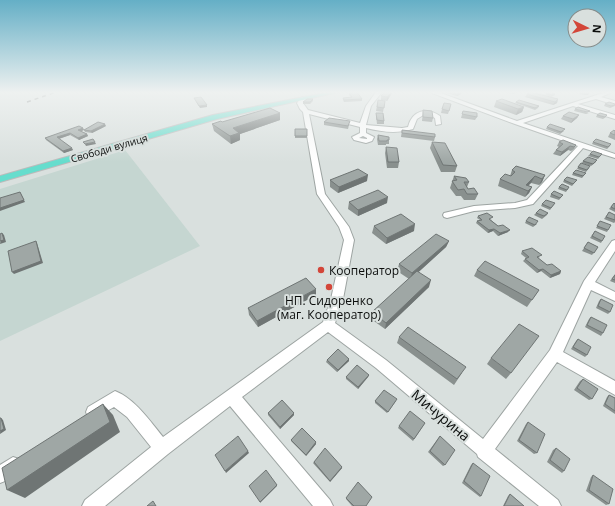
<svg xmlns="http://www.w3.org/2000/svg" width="615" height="506" font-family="'Open Sans',sans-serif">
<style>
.built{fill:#c5d6d1}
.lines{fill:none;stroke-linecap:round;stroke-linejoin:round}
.minor-casing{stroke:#9da4a2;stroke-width:2}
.major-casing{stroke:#bbb;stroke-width:2}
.minor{fill:#fff;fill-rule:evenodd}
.major{fill:#66ddcd;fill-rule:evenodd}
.rail{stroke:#434645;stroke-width:1.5;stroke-dasharray:4 4;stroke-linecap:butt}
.wall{fill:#89908e}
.shaded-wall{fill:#6f7574}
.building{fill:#9fa7a5;stroke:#6f7574}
.poi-dot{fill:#d34639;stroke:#d9e0de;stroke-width:1.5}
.labels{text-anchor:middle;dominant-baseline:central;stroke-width:4;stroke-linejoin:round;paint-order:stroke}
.far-street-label{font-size:10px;fill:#0b0d0c;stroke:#d9e0de}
.poi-label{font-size:12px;fill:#0b0d0c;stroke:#d9e0de;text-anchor:start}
.near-street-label{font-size:14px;fill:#0b0d0c;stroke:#d9e0de}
</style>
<rect width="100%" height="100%" fill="#d9e0de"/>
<path class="built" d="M125,150L200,246L0,341V189Z"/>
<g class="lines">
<g class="minor-casing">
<path id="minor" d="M376,92H382L371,106L366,125L402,128L408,127C412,110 427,107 440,116L441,124L436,125L435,118L425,114L417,119L413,129C397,134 382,132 366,128V133L374,137L372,141L366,143L354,140L352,137L360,133V127L309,114L325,194L349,227L354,240L343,299L335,323L386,360L483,439L550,350L584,281L612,241L615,240V251L595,282L615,292V301L591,290L563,352L615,381V395L557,362L495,449L558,500L561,506H539L478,457L477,454L376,368L328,332L242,397L330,500L333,506H313L230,406L168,454L105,506H82L85,500L151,447L127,417L114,407L93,419L88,417L86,412L88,407L115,391C135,399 150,421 163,437L323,322L331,299L344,240L339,227L317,194L303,112L300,109L297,103L302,97H306L307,98L303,103L308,110L360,123L366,106ZM363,136L367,138V139L359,138Z
M432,92H438L517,121L606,92H612L601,97L615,101V105L596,99L578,104L615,115V119L573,106L523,123L615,154V158L583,148L533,204L515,208L474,211L447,218L444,217L443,215L444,213L474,206L515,203L527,200L578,146L515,124L432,93Z
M527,92H534L549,97L546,99Z
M13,457L19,459L21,465C17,474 9,480 0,483V465Z"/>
</g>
<g class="major-casing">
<path id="major" d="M329,92H339L217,119L0,182V176L213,115Z"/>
</g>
<use href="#minor" class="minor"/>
<use href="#major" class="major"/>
<path class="rail" d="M27,102L56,92"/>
</g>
<path class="wall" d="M385,92H392V93L387,101L381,100V96Z
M443,92H462L461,94L457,96Z
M503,92H518L513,94Z
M580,92L589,93L588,95H584L579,94Z
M349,93L362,99V101L344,102L343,100V98L351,97L349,95Z
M546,93L555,94V95L551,97L546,95Z
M527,94L558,99L557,103L553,105L525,97Z
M313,99V101L310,104H303V102Z
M378,100L385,101L383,112L376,111Z
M496,101L524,107L522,112L516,115L494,107Z
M516,102L539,106L538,108L535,110L515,103Z
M451,104L448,114L441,113L442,109Z
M605,104L615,106L610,108L604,106Z
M575,109L589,113L586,114L574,111Z
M423,110L433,118L432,122L422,121Z
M463,111L477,117L475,120L461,118Z
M280,113V120L240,134V140L231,144L214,131L212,124Z
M376,113L384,121V124H377L376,116Z
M579,115L577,118L571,123L561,119L563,116Z
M597,115L606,117L603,119L596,117Z
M324,122L349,125L348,129L324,125Z
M106,126L92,133L85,132L84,130Z
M547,127L564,131L560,134L546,129Z
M83,128L84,130L81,131L87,134L88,136L79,140L70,135L59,139L73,150L64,153L46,140L45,138Z
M295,129H307V138H295Z
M402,130L435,137L434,141L401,137Z
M615,131V140L608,137L610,133Z
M378,135L389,140V144H386V145H378L377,139Z
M432,142L457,166L455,172H441L430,148Z
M559,142L576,145L574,149L571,151L568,150L560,156L553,154L556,150L559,147L557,146Z
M593,142L611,144L610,146L607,149L592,144Z
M386,147L399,162L398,168H387L385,153Z
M590,154H602L598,159L588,156Z
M583,161L596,162L591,166L582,163Z
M578,167L589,168L586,172L577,169Z
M512,170L545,175L542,182L539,185L531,183L528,185L532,187L529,193L525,197L498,186L500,179L510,176Z
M573,173H586L582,178L572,175Z
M454,176L469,182L467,187L468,189L478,194L475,200H464L461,196H456L450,188Z
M330,180L367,181L338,193L330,187Z
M564,180H577L572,186L563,182Z
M559,187H569L566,192L558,189Z
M551,194L563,195L559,200L550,197Z
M349,202L387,203L358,216L348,209Z
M555,203L550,210L541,206L542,204Z
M614,203L615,204V212L609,209Z
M609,212L615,215V222L614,223L604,219Z
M536,213H548L547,215L542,219L534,215Z
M478,216L492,220H491L498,226L508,232L498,236L493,231L488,233L476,223L477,221L480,220L477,218Z
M526,221L537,224L533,227L525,223Z
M600,221L608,230L607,232L596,228Z
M374,226L414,231L386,244L372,233Z
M595,231L602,241L601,243L590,238Z
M449,241L446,247L418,272L429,287L385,329L371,319L372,312L409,279L397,271L399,264Z
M588,242L598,247L592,255L582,251Z
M522,251L540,257L538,258L547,265L561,271L560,274L550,278L541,271L537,273L523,261L526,258L521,254Z
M477,270L539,290L527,307L474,276Z
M615,274V283L610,281Z
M316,295L258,327L249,315L248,308Z
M601,299L610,312L608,314L596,308L599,301Z
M591,317L603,333L601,336L585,327L589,319Z
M399,337L462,373L454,385L397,343Z
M578,339L587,355L585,357L571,349L576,341Z
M491,358L511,373L506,379L487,364Z
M327,360L349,361L337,372L326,362Z
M369,375L368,377L358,389L346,379V377Z
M583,379L592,399L589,400L574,390L580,381Z
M609,395L615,398V414L603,406L607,397Z
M375,401H396L387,413L375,403Z
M268,413L294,415L280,429L268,415Z
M528,422L537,453L534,454L517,441L526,424Z
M425,423L413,441L398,428L399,426Z
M440,436L445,465L443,466L428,452Z
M291,440L316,444L306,456L291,441Z
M556,448L564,471L562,473L547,462L553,450Z
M314,462L342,468L330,482L313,463Z
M473,463L481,496L480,497L462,483L471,465Z
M593,475L609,504L606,505L586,491L591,477Z
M510,494L524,506H503L508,496Z
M346,498L366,506H352L346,499Z"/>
<path class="shaded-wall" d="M392,92V93L387,101V97Z
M458,92H462L461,94L457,96Z
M514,92H518L513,94Z
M589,93L588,95H584L585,94Z
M558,99L557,103L553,105L555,102Z
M207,105V107L200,108L199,106Z
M524,107L522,112L516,115L518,109Z
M280,113V120L240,134V140L231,144L230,136L233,128Z
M579,115L577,118L571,123L573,119Z
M105,124L106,126L92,133L91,131Z
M83,128L84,130L79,132L78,130Z
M70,133V135L58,139L57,137Z
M87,134L88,136L79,140L78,138Z
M95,142L96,144L86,146L85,144Z
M570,146L568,150L560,156L562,152Z
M72,148L73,150L64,153L63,151Z
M368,175L367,181L338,193L339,187Z
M545,175L542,182L539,185L542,179Z
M535,176L531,183L525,189L526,185Z
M532,187L529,193L525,197L528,191Z
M20,192L25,202L0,211V208Z
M388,197L387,203L358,216V210Z
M415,224L414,231L386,244L387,238Z
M494,229L493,231L488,233L489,230Z
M510,230L508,232L498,236L500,233Z
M2,233L4,235L6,242L0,244Z
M36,241L37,243L43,263L14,274L12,272Z
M449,241L446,247L410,280L412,273Z
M543,269L541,271L537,273L539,270Z
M561,271L560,274L550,278L551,275Z
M431,280L429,287L385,329L386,323Z
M316,289V295L258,327L257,321Z
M349,359V361L337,372L338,370Z
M369,375L368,377L358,389V387Z
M103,404L113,415L120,432L25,498L7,490Z
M294,413V415L280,429V427Z
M1,418L3,420L6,430L0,434Z
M316,442V444L306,456V455Z
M248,451L249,453L226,473L225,471Z
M342,467V468L330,482V481Z
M277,485V486L260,503V502Z"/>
<path class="building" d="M357,92L362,99L344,100L343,98L352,97L349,93Z
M385,92H392L387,97L381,96Z
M530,92L558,99L555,102L527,94Z
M550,92L555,94L552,95L546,93Z
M580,92H586L589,93L585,94Z
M201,97L207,105L199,106L194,98Z
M307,99H313L310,102H303Z
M502,99L524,107L518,109L496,101Z
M378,100L385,101L384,108L377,107Z
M519,100L539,106L535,108L516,102Z
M609,102L615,104V105L611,106L605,104Z
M444,103L451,104L449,111L442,109Z
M578,107L590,111L587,112L575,109Z
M270,108L280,113L233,128L239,133L230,136L212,124L221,121L222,122Z
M423,110L432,111L433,118L423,117Z
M463,111L477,113V117L462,114Z
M569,112L579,115L573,119L563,116Z
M376,113H383L384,121L377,120Z
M600,113L607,115L605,117L597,115Z
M329,118L350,121L348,126L324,122Z
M98,122L105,124L91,131L84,130Z
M550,124L565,129L561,132L547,127Z
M79,126L83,128L78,130L87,134L78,138L70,133L57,137L72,148L63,151L45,138Z
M295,129H307V136H295Z
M402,130L435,134V137L402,133Z
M614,130L615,131V135L610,133Z
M378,135L389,137V140H387V141H379Z
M93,139L95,142L85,144L83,142Z
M596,139L611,144L608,147L593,142Z
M563,140L576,145L574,147L570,146L562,152L556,150L563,144L559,142Z
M432,142L445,143L457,166L443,165Z
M386,147L397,148L399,162H388Z
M593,151L602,154L599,157L590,154Z
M588,157L597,160L593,164L583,161Z
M581,163L590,166L587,170L578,167Z
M516,166L545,175L542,179L535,176L526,185L532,187L528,191L500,179L505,174L511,176L515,172L512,170Z
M358,169L368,175L339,187L330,180Z
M576,170L586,173L583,176L573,173Z
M454,176L466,178L469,182H464L468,189L474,188L478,194H467L464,189L458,190L452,181L457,180Z
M567,177L577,180L573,184L564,180Z
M562,184L569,187L567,190L559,187Z
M378,190L388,197L358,210L349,202Z
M554,191L563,195L560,198L551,194Z
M20,192L24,200L0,208V198Z
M546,200L555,203L551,208L542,204Z
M614,203L615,204V209L611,207Z
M540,209L548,213L544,216L536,213Z
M609,212L615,215V220L606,217Z
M487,213L493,217L489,219L498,226L503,225L510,230L500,233L494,229L489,230L477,221L482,220L478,216Z
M401,214L415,224L387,238L374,226Z
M529,217L538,221L535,225L526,221Z
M600,221L611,225L608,230L597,226Z
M595,231L605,236L602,241L592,236Z
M2,233L4,240L0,241V234Z
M436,234L449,241L412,273L399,264Z
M36,241L41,261L12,272L8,251Z
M588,242L598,247L594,253L584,248Z
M532,248L542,255L537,257L547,265L552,264L561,271L551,275L543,269L539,270L525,259L529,257L522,251Z
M485,261L539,290L532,300L477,270Z
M417,271L431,280L386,323L372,312Z
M615,275V280L612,279Z
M306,278L316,289L257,321L248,308Z
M601,299L613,305L610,312L598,306Z
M591,317L607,325L603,333L587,325Z
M519,324L539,336L511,373L491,358Z
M408,327L466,367L457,379L399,337Z
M578,339L591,347L587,355L573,347Z
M338,349L349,359L338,370L327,360Z
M357,365L369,375L358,387L346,377Z
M583,379L598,389L592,399L577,388Z
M384,390L397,399L388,412L375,401Z
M609,395L615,398V411L605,404Z
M282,400L294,413L280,427L268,413Z
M103,404L110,422L7,490L2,468Z
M410,411L425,423L414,439L399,426Z
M0,418H1L4,429L0,431Z
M528,422L545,434L537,453L519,440Z
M302,428L316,442L306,455L291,440Z
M238,436L248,451L225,471L215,455Z
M440,436L455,450L445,465L430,451Z
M325,448L342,467L330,481L314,462Z
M556,448L570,459L564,471L550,460Z
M473,463L490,476L481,496L464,481Z
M266,470L277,485L260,502L249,486Z
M593,475L613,489L609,504L589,490Z
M358,482L372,497L366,506H354L346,498Z
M510,494L524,506H504Z
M153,501L156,506H147Z"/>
<linearGradient id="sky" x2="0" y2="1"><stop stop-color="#65afc6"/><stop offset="0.57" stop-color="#eef1f0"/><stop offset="1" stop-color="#eef1f0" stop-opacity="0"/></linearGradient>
<rect width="615" height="162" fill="url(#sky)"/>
<g class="poi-dot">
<circle cx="321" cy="270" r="4"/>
<circle cx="329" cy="287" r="4"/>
</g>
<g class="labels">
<g class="far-street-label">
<text transform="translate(109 148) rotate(-16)">Свободи вулиця</text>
</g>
<g class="poi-label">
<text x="329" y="270">Кооператор</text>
<text x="329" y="300" text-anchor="middle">НП. Сидоренко<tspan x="329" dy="14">(маг. Кооператор)</tspan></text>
</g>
<g class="near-street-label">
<text transform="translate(441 415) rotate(40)">Мичурина</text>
</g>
</g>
<g transform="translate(587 28) rotate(95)"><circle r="19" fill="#d9e0de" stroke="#878c8a"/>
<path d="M0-3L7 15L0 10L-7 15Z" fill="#d34639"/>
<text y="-6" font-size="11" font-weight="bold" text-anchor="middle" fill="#0b0d0c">N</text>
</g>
</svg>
